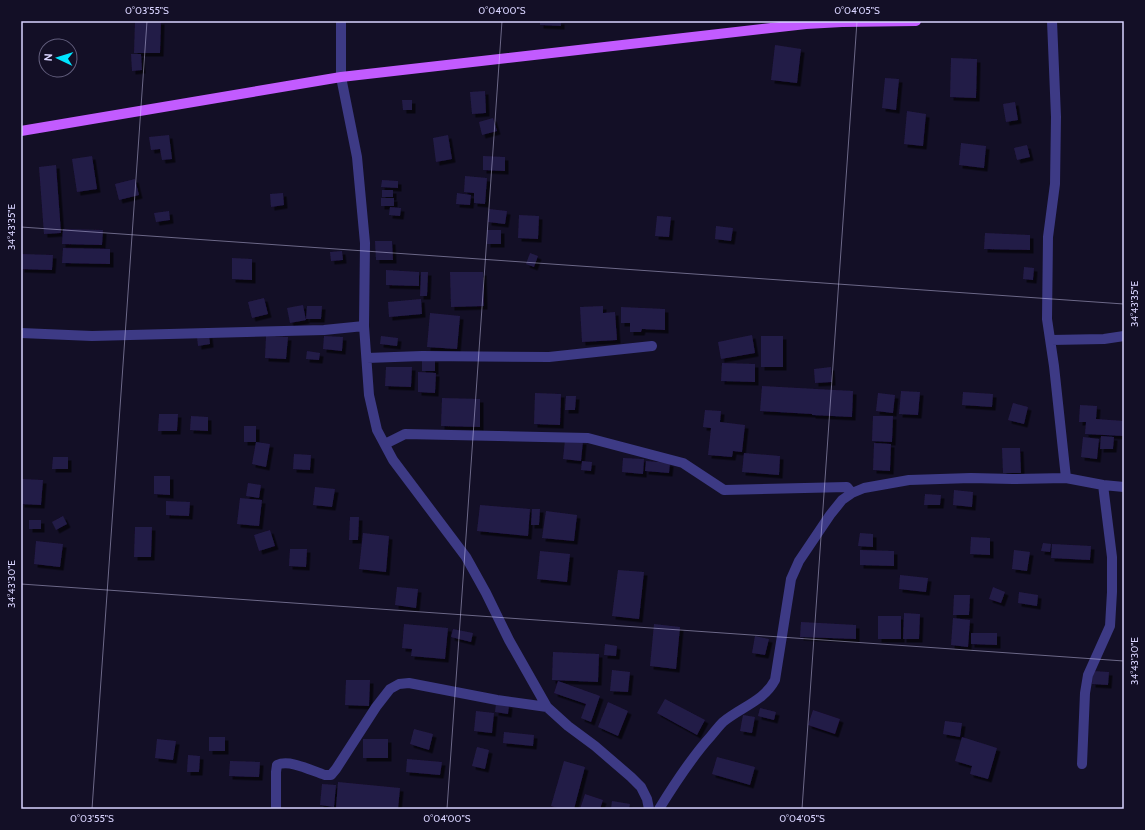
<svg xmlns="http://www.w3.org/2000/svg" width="1145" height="830" font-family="Cabin,sans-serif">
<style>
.building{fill:#241b47;filter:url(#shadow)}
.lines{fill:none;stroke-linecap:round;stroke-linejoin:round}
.minor{stroke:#3d3a85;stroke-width:10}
.major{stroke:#c25bff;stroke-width:10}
.ticks{fill:none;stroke:#d9d4ff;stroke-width:1;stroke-opacity:0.45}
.neatline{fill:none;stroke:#d9d4ff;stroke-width:1.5}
.ticks-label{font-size:10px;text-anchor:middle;fill:#d9d4ff}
</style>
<defs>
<filter id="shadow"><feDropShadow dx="3.5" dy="3.5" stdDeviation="0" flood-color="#0009"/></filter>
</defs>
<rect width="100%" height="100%" fill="#130f26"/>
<path class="building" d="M135,21H161L160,53H134Z
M540,21H561V26L540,25Z
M775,45L801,49L797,83L771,80Z
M131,54H141L142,70L132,71Z
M951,58L977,59L976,98L950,97Z
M885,78L899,79L896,110L882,108Z
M485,91L486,113L472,114L470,92Z
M402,100H412V110H403Z
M1015,102L1018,120L1006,122L1003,104Z
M907,111L926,114L923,146L904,144Z
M493,118L497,131L482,135L479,122Z
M169,135L172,159L162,160L160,149L151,150L149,137Z
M448,135L452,159L436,162L433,138Z
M961,143L986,146L984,168L959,165Z
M1027,145L1030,157L1017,160L1014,148Z
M92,156L97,189L77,192L72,159Z
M483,156L505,157V171L483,170Z
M56,165L61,233L44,234L39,167Z
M465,176L487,178L485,204L474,203V193L464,192Z
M135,179L139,195L119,200L115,184Z
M382,180L398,181V188L381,187Z
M382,190H393V197H382Z
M283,193L284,205L271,207L270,194Z
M457,193L471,195L470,205L456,204Z
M381,198H394V206H381Z
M390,207L401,208L400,216L389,215Z
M489,209L507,211L505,224L488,222Z
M169,211L170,220L156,222L154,213Z
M519,215L539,216L538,239L518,238Z
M657,216L671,217L669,237L655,236Z
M716,226L733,228L731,241L715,239Z
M63,229L103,230L102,245L62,244Z
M487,230H501V244H487Z
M985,233L1030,235V250L984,249Z
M375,241H392L393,260H376Z
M63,248L110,249V264L62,263Z
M342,251L343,260L331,261L330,252Z
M530,253L538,256L534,267L526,264Z
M21,254L53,255L52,270L21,269Z
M232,258L252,259V280L232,279Z
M1024,267L1034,268L1033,280L1023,279Z
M386,270L419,272V286L386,285Z
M421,272H428L427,296H420Z
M450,272H483L484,306L451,307Z
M264,298L268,314L252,318L248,302Z
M421,299L422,314L389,317L388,302Z
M303,305L306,320L290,323L287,308Z
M307,306H322L321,319H306Z
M603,306V313L615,312L617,340L582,342L580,307Z
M621,307L665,309V330L642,329L641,332H630V323H621Z
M430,313L460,316L457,349L427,347Z
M209,335L210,344L198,346L197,337Z
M752,335L755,353L721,359L718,342Z
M266,336L288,337L286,359L265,358Z
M324,336L343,337L342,351L323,349Z
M381,336L398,338L397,346L380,344Z
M761,336H783V367H761Z
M307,351L320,353L319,360L306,359Z
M422,359H435V371H422Z
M722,363L755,364V382L721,381Z
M386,367H412L411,387L385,386Z
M831,367L832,382L815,383L814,369Z
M418,372L436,373L435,393L418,392Z
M762,386L853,391L852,417L812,415V414L760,411Z
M901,391L920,392L918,415L899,414Z
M963,392L993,394L992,407L962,405Z
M535,393L561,394L560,425L534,424Z
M878,393L895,395L893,413L876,411Z
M566,396H576L575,410H565Z
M442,398L480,399V427L441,426Z
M1013,403L1028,407L1024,424L1008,420Z
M1080,405L1097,406L1096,419L1124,421V436L1085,434L1086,422H1079Z
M705,410L721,411L720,422L745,425L742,452L733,451L732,457L708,455L711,428L703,427Z
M159,414H178L177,431H158Z
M191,416L208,417V431L190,430Z
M873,416H893L892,442L872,441Z
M244,426H256V442L270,444L266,467L252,464L256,442H244Z
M1101,436L1114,437L1113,449H1100Z
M1083,437L1099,439L1097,459L1081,457Z
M565,440L583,441L581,461L563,459Z
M874,443L891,444L890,471L873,470Z
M1002,448H1020L1021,473H1003Z
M744,453L780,456L779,475L742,472Z
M294,454L311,455L310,470L293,469Z
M53,457H68V469H52Z
M623,458L644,459L643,474L622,472Z
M582,461L592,462L591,471L581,470Z
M646,461L670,463L669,473L645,471Z
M154,476H170V495L154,494Z
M22,479L43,480L41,505L21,504Z
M248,483L261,485L259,498L246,496Z
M315,487L335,489L332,507L313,505Z
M954,490L973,492L972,507L953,505Z
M925,494L941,495L940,505H924Z
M240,498L262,500L259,526L237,524Z
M166,501L190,502L189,516L166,515Z
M480,505L530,509L528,536L477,531Z
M532,509H540L539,525H531Z
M546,511L577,515L574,541L542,538Z
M63,516L67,524L56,530L52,522Z
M350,517H359L358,540H349Z
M29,520H41V529H29Z
M135,527H152L151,557H134Z
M270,530L275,546L259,551L254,535Z
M363,533L389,536L386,572L359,569Z
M860,533L873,534V547L858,546Z
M971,537L990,538V555L970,554Z
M36,541L63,544L60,567L34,564Z
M1043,543L1051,544L1050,552L1041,551Z
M1052,544L1091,546L1090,560L1051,558Z
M290,549H307L306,567L289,566Z
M860,550L894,551V566L860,565Z
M1014,550L1030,552L1027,571L1012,569Z
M540,551L570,554L567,582L537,579Z
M618,570L644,572L639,619L612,616Z
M900,575L928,578L926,592L899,589Z
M397,587L418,589L416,608L395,605Z
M993,587L1005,592L1001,603L989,599Z
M1019,592L1038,595L1037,606L1018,603Z
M954,595H970L969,615H953Z
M904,613L920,614L919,639H903Z
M878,616H901V639H878Z
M953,618L970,620L968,647L951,645Z
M801,622L856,625V639L800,637Z
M404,624L448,628L445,659L411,656L412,649L402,648Z
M654,624L680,627L676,669L650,666Z
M453,629L473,633L471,642L451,637Z
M971,633H997V645L971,644Z
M755,636L769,639L765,655L752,653Z
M605,644L617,646L616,656L604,655Z
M553,652L599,654L598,682L552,680Z
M612,670L630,672L628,692L610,691Z
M1093,671L1109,672L1108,685L1092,684Z
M346,680H370L369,706L345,705Z
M558,681L600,696L591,722L581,718L586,704L554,693Z
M665,699L705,720L697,735L657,713Z
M608,702L628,711L618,736L598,727Z
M496,704L509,705L508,714L495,712Z
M760,708L776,712L774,720L758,716Z
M813,710L840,719L835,734L808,725Z
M476,711L494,713L492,733L474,731Z
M743,715L755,717L752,733L740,731Z
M945,721L962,723L960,737L943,734Z
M414,729L433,734L429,750L410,744Z
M504,732L534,735L533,746L503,743Z
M209,737H225V751H209Z
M962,737L997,748L988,779L970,774L972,766L955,761Z
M157,739L176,741L173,760L155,758Z
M363,739H388V758H363Z
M477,747L489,750L485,769L472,766Z
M188,755L200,756L199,772H187Z
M717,757L755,767L750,785L712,774Z
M407,759L442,762L440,775L406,772Z
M230,761L260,762L259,777L229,776Z
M564,761L585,767L574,809H561L551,806Z
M338,782L400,788L398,809H351L336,808Z
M322,784L336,785L334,807L320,805Z
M585,794L603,800L600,809H580Z
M612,801L630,804L629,809H611Z"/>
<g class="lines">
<path class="minor" d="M341,21V77L357,157L365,243L364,326L369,395L377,430L393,460L466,557L486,593L509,640L547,707L568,726L595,746L631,777L641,787L647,799L649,809
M1052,21L1056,117L1055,184L1048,237L1047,319L1054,366L1066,478L1103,485L1124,487
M21,333L92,336L324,330L364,326
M1051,340L1104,339L1124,336
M367,358L422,356L549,357L652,346
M385,444L405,434L588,438L683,463L724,490L847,487L852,493
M1082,764L1085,693L1088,675L1110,626L1112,592V557L1103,485
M276,809V772L277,765C290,759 312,771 325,775H331L336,769L376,707L390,689L399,684L409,683L497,700L547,707
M659,809C675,783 691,758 711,736C715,731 719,726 723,722C741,707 764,701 775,680L791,579L799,561L830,515L842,500L852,493L864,488L909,480L971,478L1013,479L1066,478"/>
<path class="major" d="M21,131L341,77L806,24L842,22L916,21"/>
</g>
<path class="ticks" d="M21,227L1124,304M21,584L1124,661M92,809L147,21M447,809L502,21M802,809L857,21"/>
<rect width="1145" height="830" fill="none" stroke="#130f26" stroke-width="44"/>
<g transform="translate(58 58) rotate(274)"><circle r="19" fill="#130f26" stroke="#625e7d"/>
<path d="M0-3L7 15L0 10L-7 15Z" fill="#00e5ff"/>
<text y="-6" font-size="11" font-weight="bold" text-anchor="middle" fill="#d9d4ff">N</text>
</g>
<rect x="22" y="22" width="1101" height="786" class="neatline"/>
<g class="ticks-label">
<text x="147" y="14">0°03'55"S</text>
<text x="502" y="14">0°04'00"S</text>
<text x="857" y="14">0°04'05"S</text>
<text transform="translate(11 227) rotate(-90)" y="4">34°43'35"E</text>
<text transform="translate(1134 304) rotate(-90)" y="4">34°43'35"E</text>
<text transform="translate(11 584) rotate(-90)" y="4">34°43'30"E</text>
<text transform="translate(1134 661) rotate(-90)" y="4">34°43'30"E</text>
<text x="92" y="822">0°03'55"S</text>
<text x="447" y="822">0°04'00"S</text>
<text x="802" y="822">0°04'05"S</text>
</g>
</svg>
